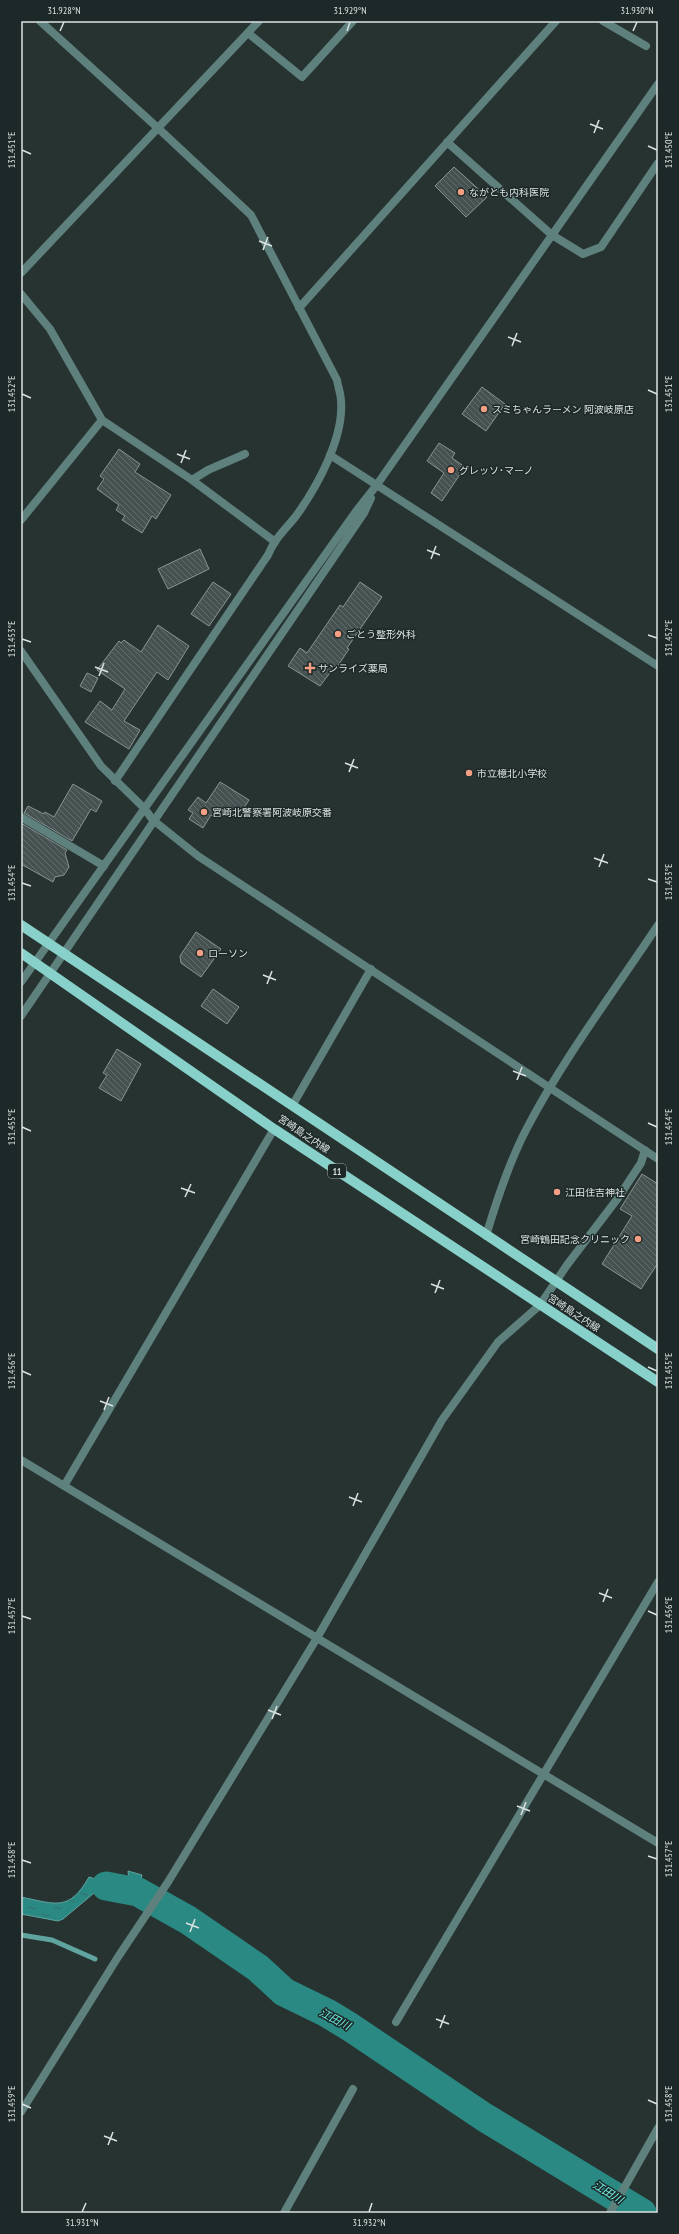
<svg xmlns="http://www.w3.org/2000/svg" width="679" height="2234" font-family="'PT Sans Narrow','Noto Sans JP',sans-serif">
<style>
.water{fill:url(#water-ripples);stroke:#5fa49f}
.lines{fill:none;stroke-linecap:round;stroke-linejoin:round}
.stream{stroke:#5fa49f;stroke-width:5}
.river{stroke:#2a8982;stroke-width:29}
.building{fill:url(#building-back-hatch);stroke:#879493}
.minor{stroke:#5e817d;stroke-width:8}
.tertiary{stroke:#5e817d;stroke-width:8}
.primary{stroke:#88d1ca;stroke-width:10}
.ticks{fill:none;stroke:#dbe2e2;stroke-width:1.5}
.poi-dot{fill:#f39f84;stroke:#1d2928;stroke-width:1.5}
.labels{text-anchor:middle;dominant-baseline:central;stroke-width:3;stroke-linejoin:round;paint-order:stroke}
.shield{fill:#1d2928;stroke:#a2aaaa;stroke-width:1}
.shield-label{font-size:9px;font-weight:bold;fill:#dbe2e2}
.poi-label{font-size:10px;fill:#dbe2e2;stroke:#1d2928;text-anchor:start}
.street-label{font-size:10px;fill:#dbe2e2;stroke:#1d2928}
.water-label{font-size:11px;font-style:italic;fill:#71f4ea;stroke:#1d2928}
.neatline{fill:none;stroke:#dbe2e2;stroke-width:1.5}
.ticks-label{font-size:10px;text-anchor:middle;fill:#dbe2e2}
</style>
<defs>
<pattern id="water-ripples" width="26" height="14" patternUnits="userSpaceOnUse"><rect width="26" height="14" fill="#2a8982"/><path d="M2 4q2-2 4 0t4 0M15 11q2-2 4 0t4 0" fill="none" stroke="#346d69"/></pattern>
<pattern id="building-back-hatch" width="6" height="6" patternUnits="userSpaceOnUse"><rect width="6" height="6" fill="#465251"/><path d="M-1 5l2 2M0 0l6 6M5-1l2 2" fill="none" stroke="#606b6a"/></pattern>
</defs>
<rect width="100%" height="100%" fill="#273331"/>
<path class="water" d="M128,1871L142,1875L139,1887L148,1890L142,1899L128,1893L100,1888L63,1919L58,1921L21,1914V1897C56,1904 69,1912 89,1877L118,1886H126L129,1880Z"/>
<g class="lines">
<path class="stream" d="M21,1935L52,1940L95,1959"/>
<path class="river" d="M106,1886L138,1892L188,1920L258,1968L284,1992L327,2013L350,2027L484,2117L642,2213"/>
</g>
<path class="building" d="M454,167L487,197L466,217L435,186Z
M482,387L505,404L486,431L462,414Z
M439,443L455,453L452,458L465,467L442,501L431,493L444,473L427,461Z
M119,449L140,464L135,472L171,495L156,519L152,516L142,533L122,520L125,516L116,510L119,505L97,489L104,479L100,476Z
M200,549L209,569L168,589L158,569Z
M213,582L231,594L209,626L191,614Z
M360,582L382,597L347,648L349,649L337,667L335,666L320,686L288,666L300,648L307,653L340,605L343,607Z
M158,625L189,646L168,680L157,672L124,721L140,730L129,749L85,722L100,701L112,710L125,689L97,670L119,641L121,643L124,640L141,652Z
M87,673L98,678L91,692L80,686Z
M220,782L249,800L238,817L221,807L214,817L211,815L203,828L189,819L193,813L188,810L198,797L206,803Z
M73,784L102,801L96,812L91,809L72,841L24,813L28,806L44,814L45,812L54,817Z
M21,823L67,850L65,853L69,867L64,875L55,877L53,882L21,864Z
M196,932L221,949L201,977L181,963L180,956Z
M213,989L239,1007L227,1024L201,1006Z
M117,1049L141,1064L121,1101L99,1088L107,1075L103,1073Z
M642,1174L658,1184V1263L641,1289L602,1264L632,1216L620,1209Z"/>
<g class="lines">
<path class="minor" d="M40,21L159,129L251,215L337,380C338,387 341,394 341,401C344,438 317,487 296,516C285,530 275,538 268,555L115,781
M603,21L646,46
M248,33L302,77L353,21
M447,142L552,235L583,254L601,247L658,163
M21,273L259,21
M21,294L50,329L102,420L192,480L274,541
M299,308L556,21
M330,455L658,666
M192,480L208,470L245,454
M21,520L102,420
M21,817L104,866
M153,820L198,856L658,1159
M292,1106L371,969
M486,1236C497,1199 509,1162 527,1128C563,1059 615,990 658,925
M21,1460L658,1843
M64,1486L274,1129
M396,2022L658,1582
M21,2112L118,1957L168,1882L317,1638L442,1420L498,1342L540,1305L567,1265L618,1198L641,1163L645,1150
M284,2213L353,2089"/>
<path class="tertiary" d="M21,651L101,766L144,808L153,820
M21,982L357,510L376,486L658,84
M21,1016L364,513L371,498
M610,2213L658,2128"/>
<path class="primary" d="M21,925L658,1349
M21,953L274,1129L658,1382"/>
</g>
<path class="ticks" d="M60,31L64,22M347,31L350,22M633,31L637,22M590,124L603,129M594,133L599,120M648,146L657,150M22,150L31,154M259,241L272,246M263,250L268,237M508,337L521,342M512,346L517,333M648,390L657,394M22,394L31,398M177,454L190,459M181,463L186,450M427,550L440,555M431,559L436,546M648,635L657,638M22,639L31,642M95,667L108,672M99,676L104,663M345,763L358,768M349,772L354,759M594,858L608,863M599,867L604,854M648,879L657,882M22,883L31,886M263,975L276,980M267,984L272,971M513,1071L526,1076M517,1080L522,1067M648,1123L657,1127M22,1127L31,1131M181,1188L195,1193M185,1197L191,1184M431,1284L444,1289M435,1293L440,1280M648,1367L657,1371M22,1371L31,1375M100,1401L113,1406M104,1410L109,1397M349,1497L362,1502M353,1506L358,1493M599,1593L612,1598M603,1602L608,1589M648,1611L657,1615M22,1616L31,1619M268,1710L281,1715M272,1719L277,1706M517,1806L530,1811M521,1815L526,1802M648,1856L657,1859M22,1860L31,1863M186,1923L199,1928M190,1932L195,1919M436,2019L449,2024M440,2028L445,2015M648,2100L657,2104M22,2104L31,2108M104,2136L117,2141M108,2145L113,2132M82,2212L86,2203M369,2212L372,2203"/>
<g class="poi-dot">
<circle cx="461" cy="192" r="4"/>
<circle cx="484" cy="409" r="4"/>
<circle cx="451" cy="470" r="4"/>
<circle cx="338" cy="634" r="4"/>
<path d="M308 662h4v4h4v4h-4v4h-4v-4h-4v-4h4z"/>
<circle cx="469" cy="773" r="4"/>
<circle cx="204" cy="812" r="4"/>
<circle cx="200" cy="953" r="4"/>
<circle cx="557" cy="1192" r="4"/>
<circle cx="638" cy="1239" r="4"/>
</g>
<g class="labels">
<rect class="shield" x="328" y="1164" width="18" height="14" rx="3"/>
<g class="shield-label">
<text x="337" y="1171">11</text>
</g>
<g class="poi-label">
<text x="469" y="192">ながとも内科医院</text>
<text x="492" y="409">スミちゃんラーメン 阿波岐原店</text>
<text x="459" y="470">グレッソ･マーノ</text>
<text x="346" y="634">ごとう整形外科</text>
<text x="318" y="668">サンライズ薬局</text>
<text x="477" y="773">市立檍北小学校</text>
<text x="212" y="812">宮崎北警察署阿波岐原交番</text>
<text x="208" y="953">ローソン</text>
<text x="565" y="1192">江田住吉神社</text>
<text x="630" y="1239" text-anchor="end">宮崎鶴田記念クリニック</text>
</g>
<g class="street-label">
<text transform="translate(304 1134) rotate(34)">宮崎島之内線</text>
<text transform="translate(574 1313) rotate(33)">宮崎島之内線</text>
</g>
<g class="water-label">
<text transform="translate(335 2019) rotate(28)">江田川</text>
<text transform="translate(608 2192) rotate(32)">江田川</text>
</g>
</g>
<rect width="679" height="2234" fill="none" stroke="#1d2928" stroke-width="44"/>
<rect x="22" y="22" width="635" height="2190" class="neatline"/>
<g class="ticks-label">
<text x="64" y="14">31.928°N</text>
<text x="350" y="14">31.929°N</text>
<text x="637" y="14">31.930°N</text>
<text transform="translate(668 150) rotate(-90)" y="4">131.450°E</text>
<text transform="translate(11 150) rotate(-90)" y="4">131.451°E</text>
<text transform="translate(668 394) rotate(-90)" y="4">131.451°E</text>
<text transform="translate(11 394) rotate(-90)" y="4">131.452°E</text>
<text transform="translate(668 638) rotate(-90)" y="4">131.452°E</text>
<text transform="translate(11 639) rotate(-90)" y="4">131.453°E</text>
<text transform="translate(668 882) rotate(-90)" y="4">131.453°E</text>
<text transform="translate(11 883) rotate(-90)" y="4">131.454°E</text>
<text transform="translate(668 1127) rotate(-90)" y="4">131.454°E</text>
<text transform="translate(11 1127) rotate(-90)" y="4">131.455°E</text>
<text transform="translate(668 1371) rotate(-90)" y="4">131.455°E</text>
<text transform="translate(11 1371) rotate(-90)" y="4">131.456°E</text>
<text transform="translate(668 1615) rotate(-90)" y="4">131.456°E</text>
<text transform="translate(11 1616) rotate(-90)" y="4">131.457°E</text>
<text transform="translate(668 1859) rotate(-90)" y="4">131.457°E</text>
<text transform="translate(11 1860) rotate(-90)" y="4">131.458°E</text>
<text transform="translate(668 2104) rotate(-90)" y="4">131.458°E</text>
<text transform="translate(11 2104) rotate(-90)" y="4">131.459°E</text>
<text x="82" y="2226">31.931°N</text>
<text x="369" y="2226">31.932°N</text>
</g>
</svg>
